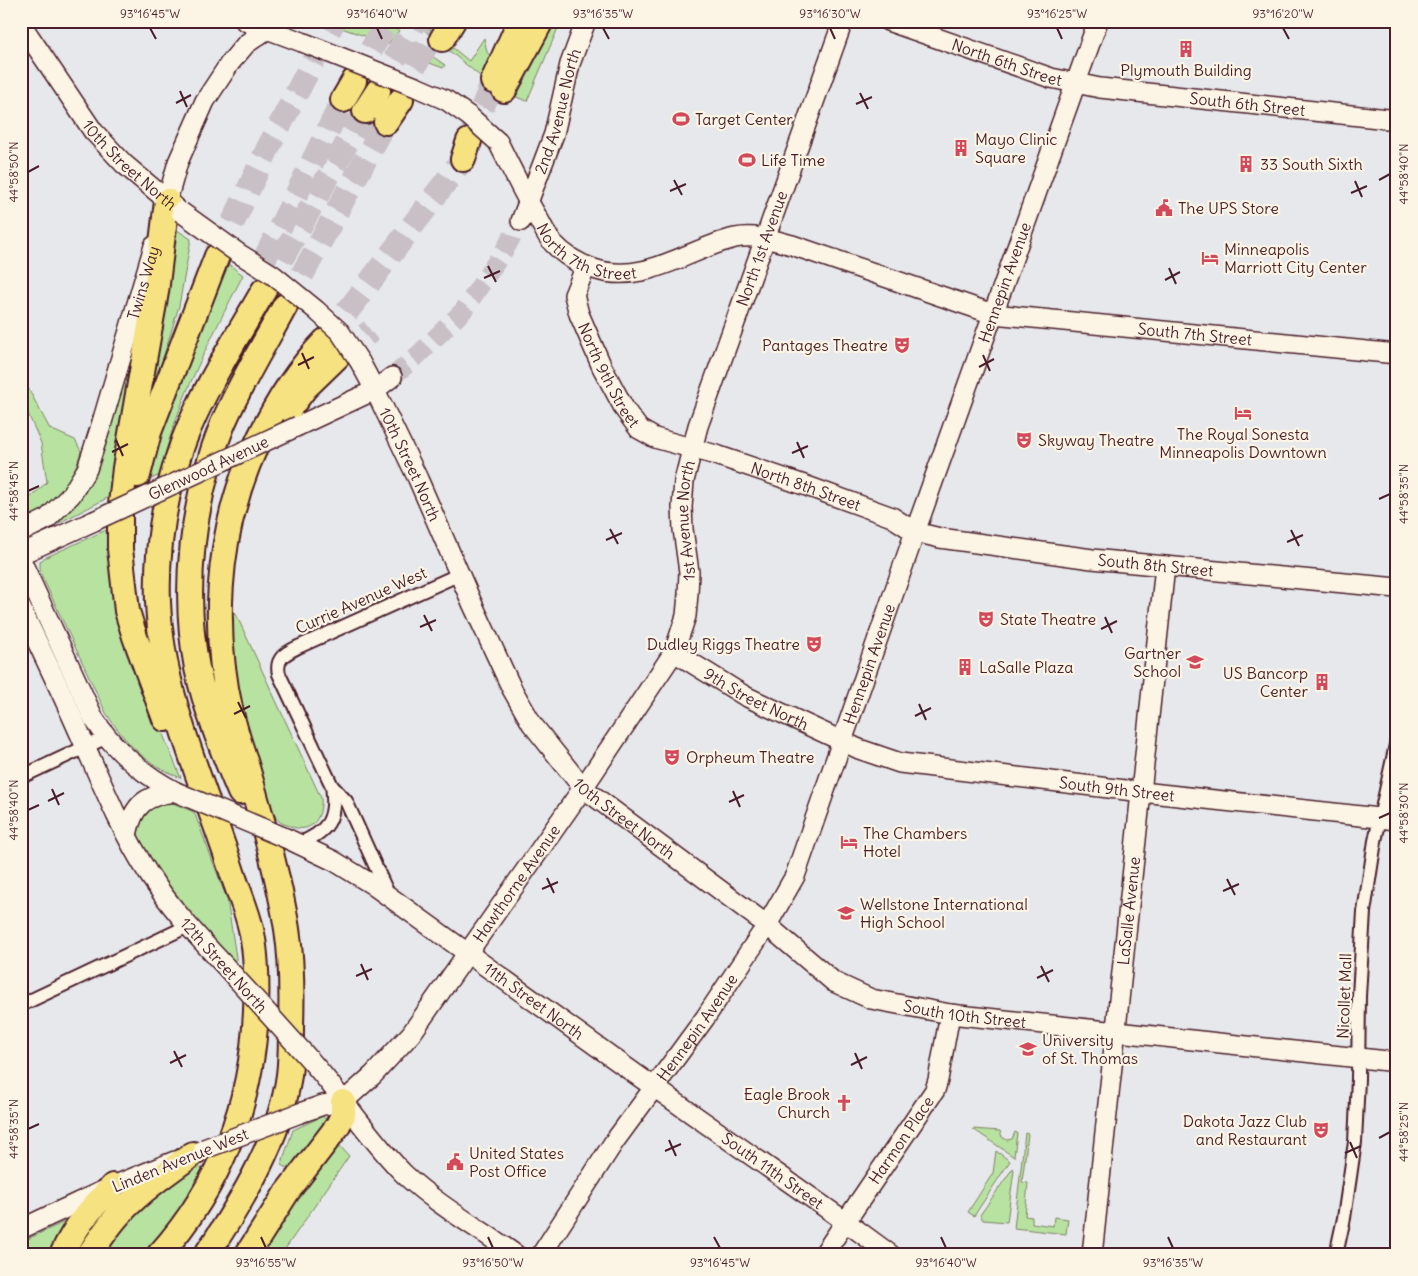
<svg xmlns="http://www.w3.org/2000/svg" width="1418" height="1276" font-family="Delius,sans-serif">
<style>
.green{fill:#b7e2a0;stroke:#808066}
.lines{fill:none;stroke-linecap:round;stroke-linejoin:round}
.secondary-tunnel{stroke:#c8c0c5;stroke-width:19;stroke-dasharray:19 9;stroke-linecap:butt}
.highway-tunnel{stroke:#c8c0c5;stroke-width:24;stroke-dasharray:24 12;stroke-linecap:butt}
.street-casing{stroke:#4a1f2b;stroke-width:16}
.secondary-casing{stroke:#4a1f2b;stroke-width:22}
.highway-casing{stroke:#4a1f2b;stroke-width:28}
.street{stroke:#fcf5e5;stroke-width:12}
.secondary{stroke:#fcf5e5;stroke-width:19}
.highway{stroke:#f6e281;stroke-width:24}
.secondary-bridge-casing{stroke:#4a1f2b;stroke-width:22;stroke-linecap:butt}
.secondary-bridge{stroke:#fcf5e5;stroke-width:19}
.ticks{fill:none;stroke:#4a1f2b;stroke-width:2}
.labels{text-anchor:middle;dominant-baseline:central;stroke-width:4.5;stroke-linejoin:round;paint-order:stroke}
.street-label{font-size:16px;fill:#4a1f2b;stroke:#fcf5e5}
.poi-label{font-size:16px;fill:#4a1f2b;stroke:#fcf5e5;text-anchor:start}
.neatline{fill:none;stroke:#4a1f2b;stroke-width:2}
.ticks-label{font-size:12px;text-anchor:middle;fill:#4a1f2b}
</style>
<rect width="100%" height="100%" fill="#e7e8eb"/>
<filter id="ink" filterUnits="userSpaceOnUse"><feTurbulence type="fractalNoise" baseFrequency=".02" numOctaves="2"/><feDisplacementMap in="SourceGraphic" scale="10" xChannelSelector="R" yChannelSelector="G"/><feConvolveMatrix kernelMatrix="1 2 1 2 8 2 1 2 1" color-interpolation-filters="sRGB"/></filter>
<g filter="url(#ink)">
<path class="green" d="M321,21H385L399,31L388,44Z
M556,21H561L527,101L516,97Z
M426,26L469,61L484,38L487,52L491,57L503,95L424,30Z
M414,44L445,65L443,68L408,55Z
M177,230L191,239L179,306L148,407L144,405Z
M223,260L243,275C210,341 176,402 160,475L142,483Z
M143,300L115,494L55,525L77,500Z
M21,375L50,429L75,440L81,451C75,474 63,497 44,512C38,517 28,519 21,521V506L47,482L41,443L21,398Z
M113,527L147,696L181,778C146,764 127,745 106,713L40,572V562L44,558Z
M235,612L321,798C323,818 311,835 290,826C284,824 280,823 276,818L262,780L236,692L229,613Z
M168,801L194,812L227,899L237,964L182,907L157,872L139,839L137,830L138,822L147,808Z
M323,1116L330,1125L292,1170L281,1165L293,1130Z
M973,1129L1000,1131L1002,1137L1007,1140L1012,1139L1015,1132L1017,1133L1014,1157Z
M1025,1133L1028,1134L1022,1182L1028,1183L1025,1216L1032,1217V1223L1053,1226L1054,1217L1068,1219L1066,1234L1014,1228Z
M339,1145L349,1156L281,1255H259C284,1215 307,1180 339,1145Z
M996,1151L1010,1161L974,1216L968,1212L993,1173Z
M198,1166L202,1169C186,1200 166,1230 141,1255H96L118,1227L184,1173Z
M1013,1168L1014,1170L1007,1222L983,1220L980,1215Z
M73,1218L57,1255H21V1242Z"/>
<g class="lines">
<path class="secondary-tunnel" d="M392,377L417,356L463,311L505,249L521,221"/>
<path class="highway-tunnel" d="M354,81L387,21
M378,91L415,21
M397,98L434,32
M469,141L493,81
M217,256L269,146L334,21
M264,260L343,100
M264,290L365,111
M285,306L386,122
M325,341L463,159
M337,357L371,331"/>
<g class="street-casing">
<path id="street" d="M21,777L107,737
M332,786L346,801L388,894
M298,844C328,832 337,819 332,786L279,674C275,658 286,653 298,647L460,574
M21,1005L188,926
M1336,1255L1344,1218L1355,1142L1358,1079L1359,996L1364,912L1375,841L1397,740"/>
</g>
<g class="secondary-casing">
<g id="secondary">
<path d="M245,21L302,42"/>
<path id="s1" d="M888,21L1051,78L1100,88L1397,120"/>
<path id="s2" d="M21,24L93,131L124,164L175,207"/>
<path id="s3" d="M498,142C511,168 524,195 539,220C543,227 547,237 553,243C564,255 578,264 594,269C644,286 688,249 735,238C755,234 773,240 792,245L993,314L1397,354"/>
<path d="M163,215L178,162L205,101L230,63L246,44L266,30"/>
<path id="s4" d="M521,221L554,134L570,64L586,21"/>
<path id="s5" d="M586,266L574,295L579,314L602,367L625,410L639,429L655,438L716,455L804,485L892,517L915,532L940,538L1092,559L1397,588"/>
<path id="s6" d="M360,362L375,390L418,479L472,603L512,689L532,724L583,788L767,925L834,982L871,999L950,1014L1397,1062"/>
<path d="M298,426L375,390L392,377"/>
<path id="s7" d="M21,532L47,519L71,495L87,469L100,429L154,246"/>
<path d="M21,554L94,521"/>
<path d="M21,560L94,719C115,751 142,774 176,792"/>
<path d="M21,608C41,650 61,691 79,732C100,779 120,829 148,873C173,912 205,944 236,978"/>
<path id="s8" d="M674,652L745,696L859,749L900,763L1142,792L1397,820"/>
<path d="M127,835C133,804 146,795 176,792"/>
<path id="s9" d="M288,839L334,861L373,885L634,1073L846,1222L891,1255"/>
<path d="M311,1061C344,1098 369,1139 404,1174C438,1206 479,1228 516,1255"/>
<path id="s10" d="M343,1102L373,1075L411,1034L583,788L674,652L686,616L688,594L689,572L683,529L682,507L684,481L698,426L843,21"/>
<path d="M300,1113L323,1105L343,1102"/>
<path d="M21,1229L113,1186L175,1161"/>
<path id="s11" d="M541,1255L614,1142L705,1018L767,925L795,876L915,532L1098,21"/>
<path id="s12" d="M823,1255L935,1090L938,1080L950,1014"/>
<path id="s13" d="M1092,1255L1165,566"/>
</g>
</g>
<g class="highway-casing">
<path id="highway" d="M442,39L453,21
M493,81L520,21
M504,90L541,21
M343,100L354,81
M365,111L378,91
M386,122L401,100
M463,159L469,141
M289,409L305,388L337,357
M138,475L149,432L217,256
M165,719L135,637L127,611L120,549V513L125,468L156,292L167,201
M240,792C223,752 206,710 197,668C182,589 192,501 222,426C239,385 264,345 285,306
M62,1255C75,1226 91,1208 113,1186
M89,1255C99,1240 109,1225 121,1212C143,1189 168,1172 193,1154
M159,1255C221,1186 252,1102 256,1011C257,984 257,955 251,929C247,911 239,893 233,875C204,785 162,698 158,602C156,547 165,492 184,440C204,388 236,339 264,290
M206,1255C241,1203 281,1137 289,1075C291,1059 291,1042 291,1026C292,994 292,961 287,929C279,878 264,827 250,778C244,756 236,735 231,713C212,631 217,542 248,464C267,418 290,377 325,341
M247,1255L287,1192L337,1127L343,1115V1102"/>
</g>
<use href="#street" class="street"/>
<use href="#secondary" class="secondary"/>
<use href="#highway" class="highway"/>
<g class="secondary-bridge-casing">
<g id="secondary-bridge">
<path d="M302,42L416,87L446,100L469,116L498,142"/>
<path d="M181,212L238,253L273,275L316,310L340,332L360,362"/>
<path id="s14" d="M94,521L298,426"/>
<path d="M176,792L288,839"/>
<path d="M236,978L311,1061"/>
<path d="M204,1149L300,1113"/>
</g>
</g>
<use href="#secondary-bridge" class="secondary-bridge"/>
</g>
</g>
<path class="ticks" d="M150,28L156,39M377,28L382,39M603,28L609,39M830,28L835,39M1057,28L1062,39M1283,28L1289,39M180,91L187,107M860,93L868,109M176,103L191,95M856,104L872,97M28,172L39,166M674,180L682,195M1379,180L1390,174M1355,181L1362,197M670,191L686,184M1351,193L1367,186M488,266L496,282M1169,268L1176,284M484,278L500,271M1165,280L1180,272M302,353L309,369M983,355L990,371M298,365L314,357M979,367L994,359M116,440L123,456M797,442L804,458M112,452L128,444M792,453L808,446M28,491L39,486M1379,499L1390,494M610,529L618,544M1291,530L1299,546M606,540L622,533M1287,542L1303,535M424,615L432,631M1105,617L1112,633M420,627L436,620M1101,629L1117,621M238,702L246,718M919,704L926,720M234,714L250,706M915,716L931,708M52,789L59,805M733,791L740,807M48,801L64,793M729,802L744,795M28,810L39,805M1379,818L1390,813M547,878L554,893M1227,879L1235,895M542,889L558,882M1223,891L1239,884M361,964L368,980M1041,966L1049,982M356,976L372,969M1037,978L1053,970M174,1051L182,1067M855,1053L862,1069M170,1063L186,1055M851,1065L867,1057M28,1129L39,1124M1379,1138L1390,1132M669,1140L676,1156M1350,1142L1357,1158M665,1151L681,1144M1345,1153L1361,1146M261,1237L266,1248M488,1237L493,1248M714,1237L720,1248M941,1237L946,1248M1168,1237L1173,1248"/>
<defs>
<g id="building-bare" transform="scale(1.35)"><path d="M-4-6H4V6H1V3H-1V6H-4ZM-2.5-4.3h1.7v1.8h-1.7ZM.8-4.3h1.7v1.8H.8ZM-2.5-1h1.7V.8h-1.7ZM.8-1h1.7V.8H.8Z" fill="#d1495b" stroke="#fcf5e5" stroke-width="2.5" paint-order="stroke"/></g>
<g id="stadium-bare" transform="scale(1.35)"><path d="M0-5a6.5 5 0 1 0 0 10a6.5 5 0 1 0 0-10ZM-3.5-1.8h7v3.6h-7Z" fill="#d1495b" stroke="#fcf5e5" stroke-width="2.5" paint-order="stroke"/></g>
<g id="civic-bare" transform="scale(1.35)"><path d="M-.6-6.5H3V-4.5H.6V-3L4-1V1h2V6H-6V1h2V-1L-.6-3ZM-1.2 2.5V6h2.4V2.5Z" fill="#d1495b" stroke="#fcf5e5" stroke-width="2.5" paint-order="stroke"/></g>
<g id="hotel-bare" transform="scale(1.35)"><path d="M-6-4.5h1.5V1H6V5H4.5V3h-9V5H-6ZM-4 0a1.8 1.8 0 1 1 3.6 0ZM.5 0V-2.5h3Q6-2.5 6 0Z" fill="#d1495b" stroke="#fcf5e5" stroke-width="2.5" paint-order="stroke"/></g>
<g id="theatre-bare" transform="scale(1.35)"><path d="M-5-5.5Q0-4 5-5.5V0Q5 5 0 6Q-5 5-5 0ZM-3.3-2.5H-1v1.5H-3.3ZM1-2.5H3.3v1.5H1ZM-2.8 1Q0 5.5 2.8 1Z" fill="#d1495b" stroke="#fcf5e5" stroke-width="2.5" paint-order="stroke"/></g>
<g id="school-bare" transform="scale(1.35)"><path d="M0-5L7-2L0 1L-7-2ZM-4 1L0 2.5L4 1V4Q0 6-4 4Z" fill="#d1495b" stroke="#fcf5e5" stroke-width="2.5" paint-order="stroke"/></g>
<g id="university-bare" transform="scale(1.35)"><path d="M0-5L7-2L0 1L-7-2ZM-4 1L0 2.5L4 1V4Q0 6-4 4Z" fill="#d1495b" stroke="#fcf5e5" stroke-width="2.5" paint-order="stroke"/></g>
<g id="church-bare" transform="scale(1.35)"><path d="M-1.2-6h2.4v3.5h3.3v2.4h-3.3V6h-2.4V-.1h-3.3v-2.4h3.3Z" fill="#d1495b" stroke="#fcf5e5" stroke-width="2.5" paint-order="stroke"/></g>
</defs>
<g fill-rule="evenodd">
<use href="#building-bare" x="1186" y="49"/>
<use href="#stadium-bare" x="681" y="119"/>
<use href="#building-bare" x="961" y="148"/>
<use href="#stadium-bare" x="747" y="160"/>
<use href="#building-bare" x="1246" y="164"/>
<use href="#civic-bare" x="1164" y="208"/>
<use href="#hotel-bare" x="1210" y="258"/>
<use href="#theatre-bare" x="902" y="345"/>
<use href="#hotel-bare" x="1243" y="413"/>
<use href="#theatre-bare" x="1024" y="440"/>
<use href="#theatre-bare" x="986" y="619"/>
<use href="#theatre-bare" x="814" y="644"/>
<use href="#school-bare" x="1195" y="662"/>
<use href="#building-bare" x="965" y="667"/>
<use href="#building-bare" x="1322" y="682"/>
<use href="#theatre-bare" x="672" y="757"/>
<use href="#hotel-bare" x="849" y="842"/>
<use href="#school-bare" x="846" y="913"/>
<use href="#university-bare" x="1028" y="1049"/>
<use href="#church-bare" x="844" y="1103"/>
<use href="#theatre-bare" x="1321" y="1130"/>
<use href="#civic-bare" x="455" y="1162"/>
</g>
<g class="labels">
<g class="street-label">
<text stroke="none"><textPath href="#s1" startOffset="126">North 6th Street</textPath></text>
<text stroke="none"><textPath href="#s1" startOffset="371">South 6th Street</textPath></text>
<text stroke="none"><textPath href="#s4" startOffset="116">2nd Avenue North</textPath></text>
<text stroke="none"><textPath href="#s2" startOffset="179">10th Street North</textPath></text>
<text stroke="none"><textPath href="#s3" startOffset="150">North 7th Street</textPath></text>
<text stroke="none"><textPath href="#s10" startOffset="979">North 1st Avenue</textPath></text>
<text stroke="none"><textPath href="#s11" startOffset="1086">Hennepin Avenue</textPath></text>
<text stroke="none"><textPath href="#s7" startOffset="288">Twins Way</textPath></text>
<text stroke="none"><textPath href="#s3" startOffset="785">South 7th Street</textPath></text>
<text stroke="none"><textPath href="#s5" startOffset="119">North 9th Street</textPath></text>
<text stroke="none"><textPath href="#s6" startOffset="114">10th Street North</textPath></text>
<text stroke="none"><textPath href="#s14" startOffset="126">Glenwood Avenue</textPath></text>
<text stroke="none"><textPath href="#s5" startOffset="358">North 8th Street</textPath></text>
<text stroke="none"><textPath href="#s10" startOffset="694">1st Avenue North</textPath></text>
<text stroke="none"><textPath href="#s5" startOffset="720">South 8th Street</textPath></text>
<text transform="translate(361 600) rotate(-24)">Currie Avenue West</text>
<text stroke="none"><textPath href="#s11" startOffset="681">Hennepin Avenue</textPath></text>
<text stroke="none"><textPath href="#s8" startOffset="95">9th Street North</textPath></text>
<text stroke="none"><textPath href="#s8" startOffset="471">South 9th Street</textPath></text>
<text stroke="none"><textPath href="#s6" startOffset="534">10th Street North</textPath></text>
<text stroke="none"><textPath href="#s10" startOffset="280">Hawthorne Avenue</textPath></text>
<text stroke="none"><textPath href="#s13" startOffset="346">LaSalle Avenue</textPath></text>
<text transform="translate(224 965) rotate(48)">12th Street North</text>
<text transform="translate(1344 996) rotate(-88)">Nicollet Mall</text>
<text stroke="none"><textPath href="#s9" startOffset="295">11th Street North</textPath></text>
<text stroke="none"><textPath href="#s6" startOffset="936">South 10th Street</textPath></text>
<text stroke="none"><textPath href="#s11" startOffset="276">Hennepin Avenue</textPath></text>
<text stroke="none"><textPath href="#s12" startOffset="139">Harmon Place</textPath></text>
<text transform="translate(180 1160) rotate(-22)">Linden Avenue West</text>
<text stroke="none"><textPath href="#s9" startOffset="588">South 11th Street</textPath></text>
</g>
<g class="poi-label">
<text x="1186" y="70" text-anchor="middle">Plymouth Building</text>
<text x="695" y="119">Target Center</text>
<text x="975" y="139">Mayo Clinic<tspan x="975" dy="18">Square</tspan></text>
<text x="761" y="160">Life Time</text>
<text x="1260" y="164">33 South Sixth</text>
<text x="1178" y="208">The UPS Store</text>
<text x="1224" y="249">Minneapolis<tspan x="1224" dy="18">Marriott City Center</tspan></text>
<text x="888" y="345" text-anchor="end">Pantages Theatre</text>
<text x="1243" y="434" text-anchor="middle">The Royal Sonesta<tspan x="1243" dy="18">Minneapolis Downtown</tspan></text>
<text x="1038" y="440">Skyway Theatre</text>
<text x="1000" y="619">State Theatre</text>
<text x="800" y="644" text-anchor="end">Dudley Riggs Theatre</text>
<text x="1181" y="653" text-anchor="end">Gartner<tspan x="1181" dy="18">School</tspan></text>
<text x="979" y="667">LaSalle Plaza</text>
<text x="1308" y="673" text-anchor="end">US Bancorp<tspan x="1308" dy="18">Center</tspan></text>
<text x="686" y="757">Orpheum Theatre</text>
<text x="863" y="833">The Chambers<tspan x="863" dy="18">Hotel</tspan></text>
<text x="860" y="904">Wellstone International<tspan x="860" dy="18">High School</tspan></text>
<text x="1042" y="1040">University<tspan x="1042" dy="18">of St. Thomas</tspan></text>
<text x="830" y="1094" text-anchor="end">Eagle Brook<tspan x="830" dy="18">Church</tspan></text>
<text x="1307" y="1121" text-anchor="end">Dakota Jazz Club<tspan x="1307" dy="18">and Restaurant</tspan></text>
<text x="469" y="1153">United States<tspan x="469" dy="18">Post Office</tspan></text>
</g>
</g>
<rect width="1418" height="1276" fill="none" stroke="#fcf5e5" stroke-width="55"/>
<rect x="28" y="28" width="1362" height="1220" class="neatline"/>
<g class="ticks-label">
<text x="150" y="18">93°16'45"W</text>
<text x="377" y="18">93°16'40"W</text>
<text x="603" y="18">93°16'35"W</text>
<text x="830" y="18">93°16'30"W</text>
<text x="1057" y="18">93°16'25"W</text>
<text x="1283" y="18">93°16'20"W</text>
<text transform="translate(14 172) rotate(-90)" y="4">44°58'50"N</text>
<text transform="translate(1404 174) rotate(-90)" y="4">44°58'40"N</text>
<text transform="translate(14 491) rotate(-90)" y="4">44°58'45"N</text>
<text transform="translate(1404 494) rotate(-90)" y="4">44°58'35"N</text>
<text transform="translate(14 810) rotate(-90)" y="4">44°58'40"N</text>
<text transform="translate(1404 813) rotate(-90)" y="4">44°58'30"N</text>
<text transform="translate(14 1129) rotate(-90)" y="4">44°58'35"N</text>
<text transform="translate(1404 1132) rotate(-90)" y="4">44°58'25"N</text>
<text x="266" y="1267">93°16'55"W</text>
<text x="493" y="1267">93°16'50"W</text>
<text x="720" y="1267">93°16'45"W</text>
<text x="946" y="1267">93°16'40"W</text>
<text x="1173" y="1267">93°16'35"W</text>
</g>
</svg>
